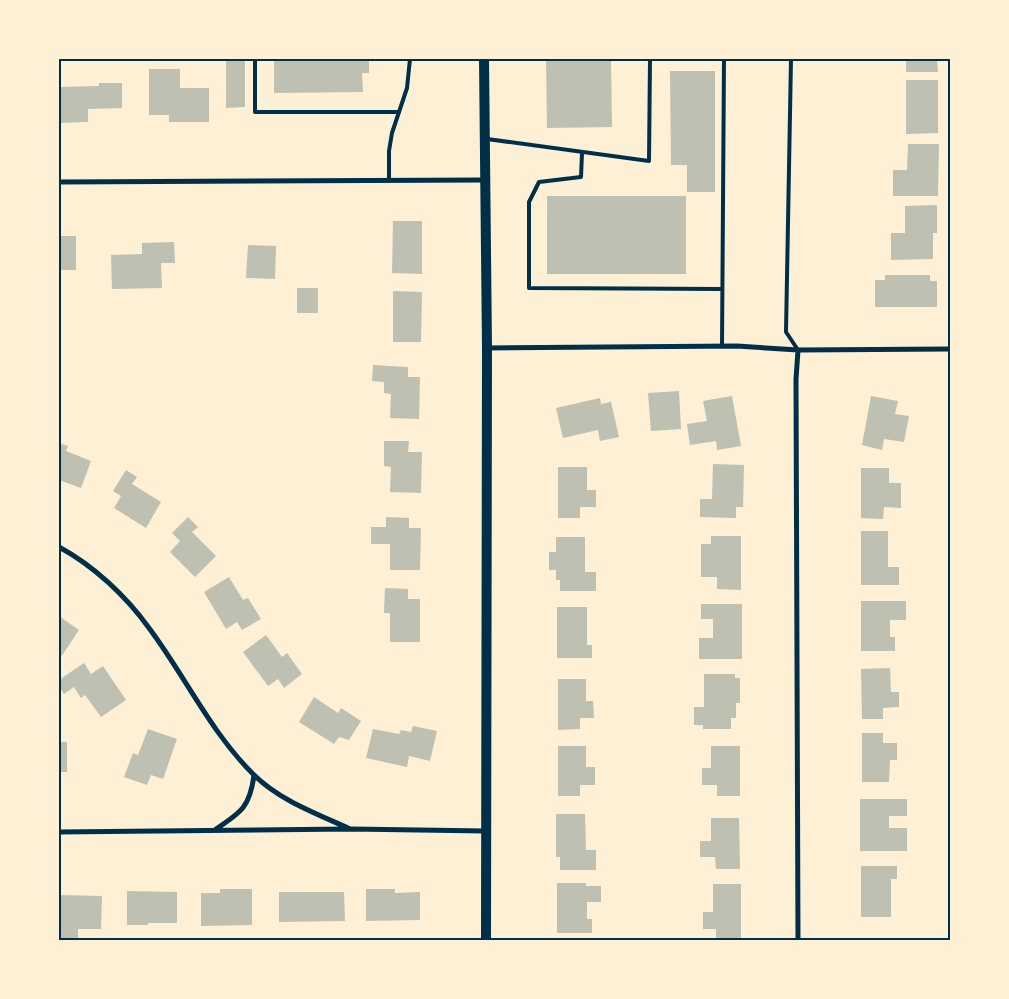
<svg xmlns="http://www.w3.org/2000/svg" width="1009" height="999" font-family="'Nunito Sans',sans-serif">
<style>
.building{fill:#bec0b2}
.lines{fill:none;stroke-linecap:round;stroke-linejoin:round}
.service{stroke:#003049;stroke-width:4}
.minor{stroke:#003049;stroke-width:5}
.secondary{stroke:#003049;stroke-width:10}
.neatline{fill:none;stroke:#003049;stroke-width:2}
</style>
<rect width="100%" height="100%" fill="#fdf0d5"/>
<path class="building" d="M226,59H245V107L226,108Z
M270,59H369V73H362L363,92L274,93V61H270Z
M546,59H611L612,127L547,128Z
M906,59H937L938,72H906Z
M149,69H180V88H209V122H169V115H149Z
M670,71H715V192H687V165H671Z
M906,80H938V133L906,134Z
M99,83H122V108L88,109V122L59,123V87L99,86Z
M908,144H939L938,196H893V170H907Z
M547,196H686V274H547Z
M937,205V233H933V259L891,260V233H905V206Z
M393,221H422V274L392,273Z
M59,236H76V270H59Z
M174,242L175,263H161L162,288L112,289L111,255L142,254V243Z
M248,245L276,246L275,279L246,278Z
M885,275H930V281H937V307H875V280H885Z
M297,288H318V313H297Z
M393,291L422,292L421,342H393Z
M373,365L408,367V377H420L419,419L390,418L391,394L384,393V382L372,381Z
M679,391L681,429L651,431L648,393Z
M732,396L741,446L717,450L716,441L690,445L687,424L707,421L703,401Z
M871,396L898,401L895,414L909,416L904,442L884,439L882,450L862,445Z
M600,398L601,404L611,402L619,437L600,441L598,430L563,438L556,408Z
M384,441H409L408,452H422L421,493L390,492L391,467L384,466Z
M59,443L68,446L66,451L91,461L81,488L59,480Z
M713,464L744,465L743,507H736V518L700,517V499H712Z
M558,467H587V490H596V507H580V518H558Z
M861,468H889V483H901V508L884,507L883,519L861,518Z
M126,470L137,477L132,484L161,502L146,528L114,508L121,496L113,491Z
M188,517L198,527L192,532L216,556L195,577L170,552L180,541L172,533Z
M386,517L409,518V528H421L420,570H390V544H371V527H386Z
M861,531H888V567H899V585H861Z
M711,536H741V590L717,589V577H701V544H711Z
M556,537H585V572H596V591H560V580H556V570H549V552H556Z
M229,577L243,600L248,598L261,619L242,630L237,622L226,629L204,592Z
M385,588L408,589V599H420V642H390V613H384Z
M861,601H906V620H890V637H895V651H861Z
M701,604H742V659H699V638H713V619H701Z
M557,607H587V645H592V658H557Z
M59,616L79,630L59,660Z
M266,635L282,657L287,653L302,674L284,688L278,679L268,686L243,652Z
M84,663L91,674L103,666L126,700L101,717L85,695L81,698L74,687L64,694L59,686V680Z
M890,668L891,692H899V707L883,708V719H862L861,669Z
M704,674H735V678H740V703H736V718H731V729H703V725H694V707H704Z
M558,679H586V701H593L594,718H580V729L558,730Z
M314,697L338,713L341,708L361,721L349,740L339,737L334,744L299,722Z
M413,726L437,731L430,761L409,756L407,767L366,758L373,729L399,734L401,730L411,732Z
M148,729L177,739L163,779L151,775L147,785L124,777L133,753L138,755Z
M862,733H883V743H897V760H890L889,782H862Z
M59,742H67V772H59Z
M558,746H586V767H595V785H580V796H558Z
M711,746H740V796H717V785H702V768H711Z
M860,799H907V816H889V828H907V851H860Z
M556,814H585L586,850H596V870H560V857H556Z
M711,818H739L740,869H716L715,857H700V841H711Z
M861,866H897V879H891V917H861Z
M557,883H586V886H601V902H587V919H592V933H557Z
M713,884H741V940H716V929H703V912H713Z
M220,889H252V925L201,926V893H220Z
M366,889H395V893L420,892V920L366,921Z
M127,891L177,892V923H148V925H127Z
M279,892H344L345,921L279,922Z
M59,895L102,896L101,929H78V940H59Z"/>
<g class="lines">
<path class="service" d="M255,59V112H399
M791,59L786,332L798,350
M487,139L649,161L650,59
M582,153L581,177L539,182L529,202V288L722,289
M389,180V151L392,133L407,88L410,59
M722,346L724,59"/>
<path class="minor" d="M59,182L484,180
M487,348L737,346L798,350L950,349
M59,547C94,566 126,596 149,628C185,676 210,731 253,774C279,800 315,813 348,828
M216,829C242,812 250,806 254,775
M59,832L351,829L486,831
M798,940L796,379L798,350"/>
<path class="secondary" d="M484,59L487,348L486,940"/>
</g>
<rect width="1009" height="999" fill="none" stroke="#fdf0d5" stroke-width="120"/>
<rect x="60" y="60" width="889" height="879" class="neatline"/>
</svg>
